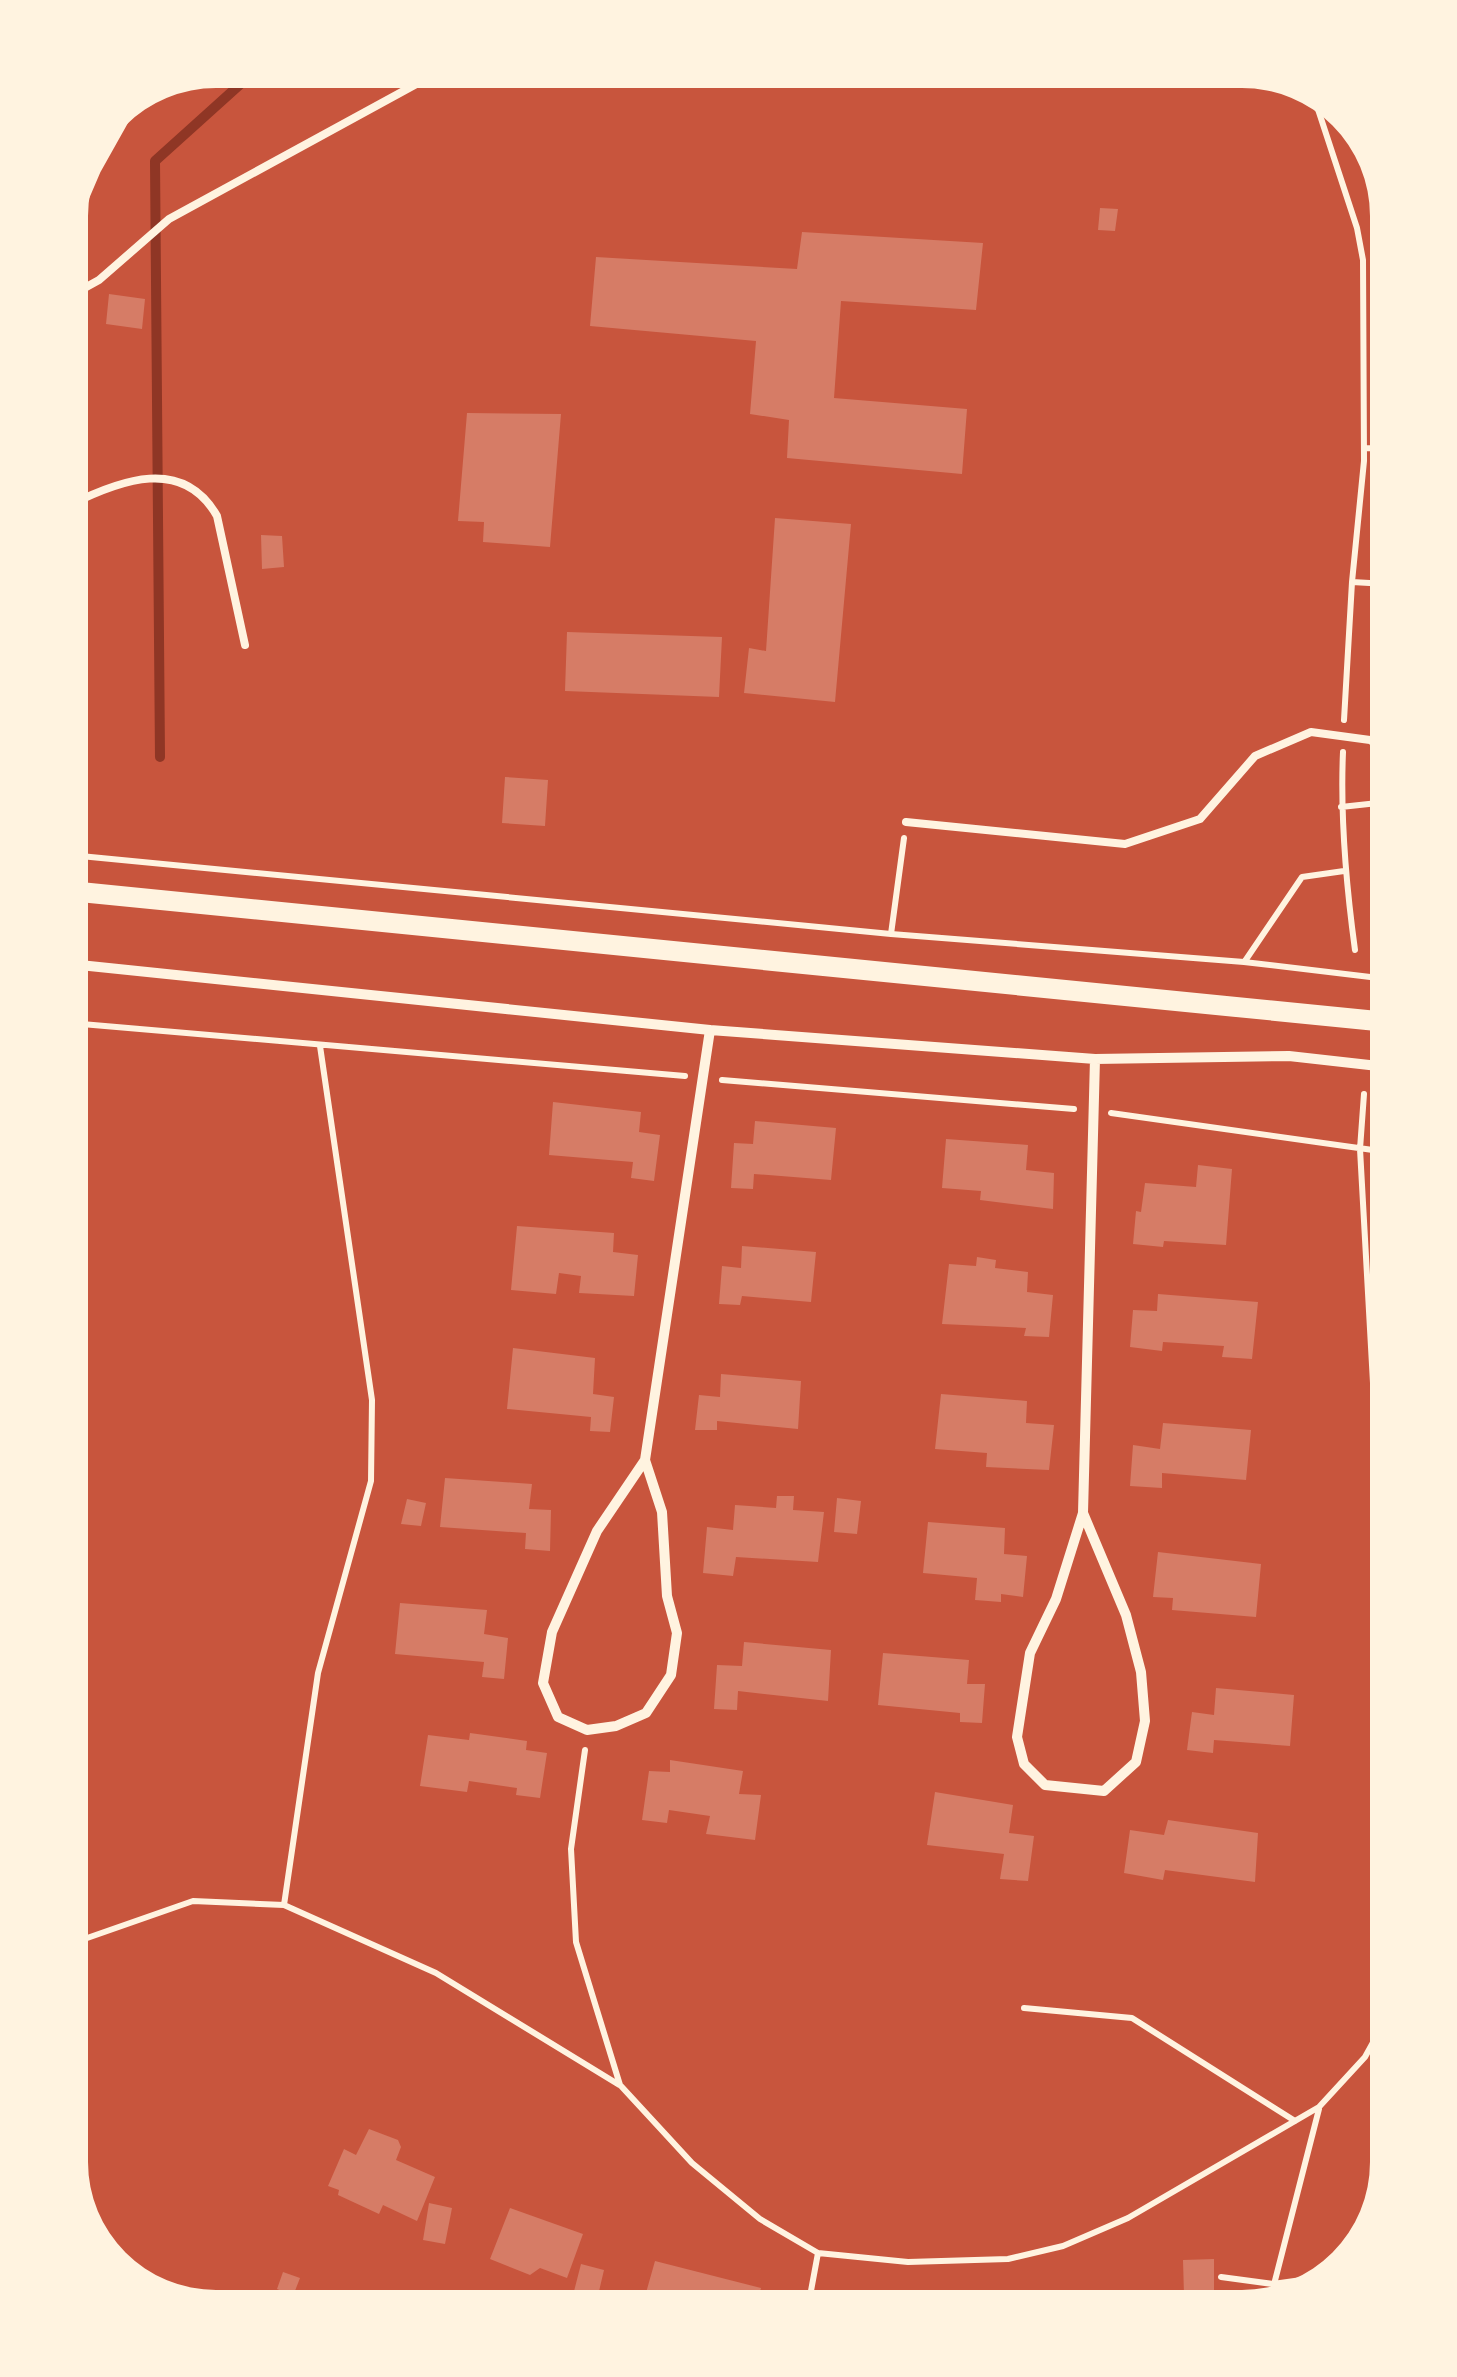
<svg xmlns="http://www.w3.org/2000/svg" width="1457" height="2377" font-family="'DejaVu Sans',sans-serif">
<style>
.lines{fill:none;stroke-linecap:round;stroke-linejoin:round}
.stream{stroke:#8f3625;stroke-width:10}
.building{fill:#d67c66}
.path{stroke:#fff3e0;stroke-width:6}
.service{stroke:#fff3e0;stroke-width:8}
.minor{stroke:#fff3e0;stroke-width:10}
.secondary{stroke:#fff3e0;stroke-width:20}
</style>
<rect width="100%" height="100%" fill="#c8553d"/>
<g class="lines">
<path class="stream" d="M160,757L155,161L256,70"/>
</g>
<path class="building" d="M1100,208L1118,209L1115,231L1098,230Z
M802,232L983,243L976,310L841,301L834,398L967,409L962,474L787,458L789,420L750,414L756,341L590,326L596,257L797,269Z
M109,294L145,299L142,329L106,324Z
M467,413L561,414L550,547L483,542L484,522L458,521Z
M775,518L851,524L835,702L744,693L749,648L766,651Z
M261,535L282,536L284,567L262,569Z
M567,632L722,637L719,697L565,691Z
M505,777L548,780L545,826L502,823Z
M553,1102L641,1112L639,1132L660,1135L654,1181L631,1178L633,1162L549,1155Z
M755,1121L836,1128L831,1180L754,1174L753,1189L731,1188L734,1143L753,1144Z
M946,1139L1028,1145L1026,1170L1054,1173L1053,1209L980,1200L981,1191L942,1188Z
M1198,1165L1232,1169L1226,1245L1164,1241L1163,1247L1133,1244L1136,1211L1141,1212L1145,1183L1196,1187Z
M517,1226L614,1233L613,1252L638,1255L634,1296L579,1293L581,1276L559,1273L556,1294L511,1290Z
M742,1246L816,1252L811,1302L742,1296L740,1305L719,1304L722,1266L741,1268Z
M977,1257L996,1260L995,1268L1028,1272L1027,1292L1053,1295L1049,1337L1024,1336L1026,1328L942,1324L949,1264L976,1266Z
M1158,1294L1258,1302L1252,1359L1222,1357L1224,1346L1163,1342L1162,1351L1130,1347L1133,1310L1157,1311Z
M513,1348L595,1358L593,1394L614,1397L610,1432L590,1431L591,1417L507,1409Z
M721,1374L801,1381L798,1429L717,1421V1430H695L699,1395L720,1397Z
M941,1394L1027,1401L1026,1423L1054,1425L1049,1470L986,1467L987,1453L935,1449Z
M1163,1423L1251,1430L1246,1480L1162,1473V1488L1130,1486L1133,1445L1160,1449Z
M445,1478L532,1484L529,1509L551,1510L550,1551L525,1549L526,1533L440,1527Z
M777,1496H794L793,1510L824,1512L818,1562L736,1557L733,1576L703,1573L707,1527L733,1530L735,1505L776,1508Z
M837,1498L861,1501L857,1534L834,1532Z
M407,1499L426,1503L421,1526L401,1524Z
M928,1522L1005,1528L1004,1554L1027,1556L1023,1597L1001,1594V1602L975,1600L977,1578L923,1573Z
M1158,1552L1261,1564L1256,1617L1172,1610L1173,1598L1153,1597Z
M400,1603L487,1610L484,1634L508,1638L504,1679L482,1677L484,1662L395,1654Z
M744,1642L831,1650L828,1701L738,1691L737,1710L714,1709L717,1665L742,1666Z
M883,1653L969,1660L967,1684H985L982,1723L960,1722V1713L878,1705Z
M1216,1688L1294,1695L1290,1746L1214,1740L1213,1753L1187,1750L1192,1712L1214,1715Z
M470,1733L527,1741L526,1750L547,1753L540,1798L516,1795L517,1788L469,1781L467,1792L420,1786L428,1735L469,1740Z
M670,1760L743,1771L739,1794L761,1795L755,1840L706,1834L710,1816L669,1810L667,1823L642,1820L649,1771L670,1772Z
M935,1792L1013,1805L1009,1833L1034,1836L1028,1881L1000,1879L1004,1854L927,1845Z
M1168,1820L1258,1833L1255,1882L1165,1870L1163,1880L1124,1873L1130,1830L1164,1835Z
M369,2129L398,2140L401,2147L396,2160L435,2177L417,2221L383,2205L379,2214L338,2195L339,2190L328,2186L344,2149L356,2155Z
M429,2203L452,2208L445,2244L423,2240Z
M510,2208L583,2234L567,2278L540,2268L530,2275L490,2259Z
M1214,2259V2293L1184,2295L1183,2260Z
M655,2261L761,2288L756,2307H642Z
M581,2264L604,2270L596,2304L572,2299Z
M283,2272L300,2278L293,2296L277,2289Z
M336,2295L368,2301L366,2307H313L315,2298L333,2303Z"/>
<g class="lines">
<path class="path" d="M1312,91L1357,228L1363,260L1364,461L1352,582L1344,720
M1364,448L1387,449
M1352,582L1387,584
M1343,752C1340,820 1346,884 1355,950
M1341,807L1387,802
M70,855L891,934L1244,962L1387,979
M891,934L904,838
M1245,961L1302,877L1344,871
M70,1023L685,1076
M722,1080L1074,1109
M1364,1094L1360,1149L1387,1635
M1111,1113L1387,1152
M585,1750L571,1849L576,1942L620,2085
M284,1905L318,1673L371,1481L372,1400L320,1046
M70,1944L193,1901L284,1905L436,1973L621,2086L692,2163L760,2219L818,2253L908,2262L1008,2259L1063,2246L1128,2218L1319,2107L1365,2057L1387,2017
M1024,2008L1132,2018L1295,2121
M1221,2277L1273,2284L1323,2277
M1270,2300L1319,2109
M808,2307L818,2253"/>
<path class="service" d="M70,233L97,170L134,104
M70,296L99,280L169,219L442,70
M70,505C120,480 183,456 217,516L245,645
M906,822L1125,844L1200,819L1255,756L1311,732L1370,740L1387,750"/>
<path class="minor" d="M70,964L710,1030L1095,1059L1289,1056L1387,1067
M645,1460L662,1512L667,1596L677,1633L671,1675L646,1713L616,1726L587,1730L558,1717L543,1683L552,1632L597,1531L645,1460L710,1030
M1083,1513L1126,1615L1141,1672L1145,1721L1136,1762L1104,1791L1045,1785L1024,1764L1017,1737L1030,1653L1056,1599L1083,1513L1095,1059"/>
<path class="secondary" d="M70,891L1387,1022"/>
</g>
<path d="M0 0H1457V2377H0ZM216 88H1242A128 128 0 0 1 1370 216V2162A128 128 0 0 1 1242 2290H216A128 128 0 0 1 88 2162V216A128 128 0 0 1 216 88Z" fill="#fff3e0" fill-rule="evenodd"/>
</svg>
